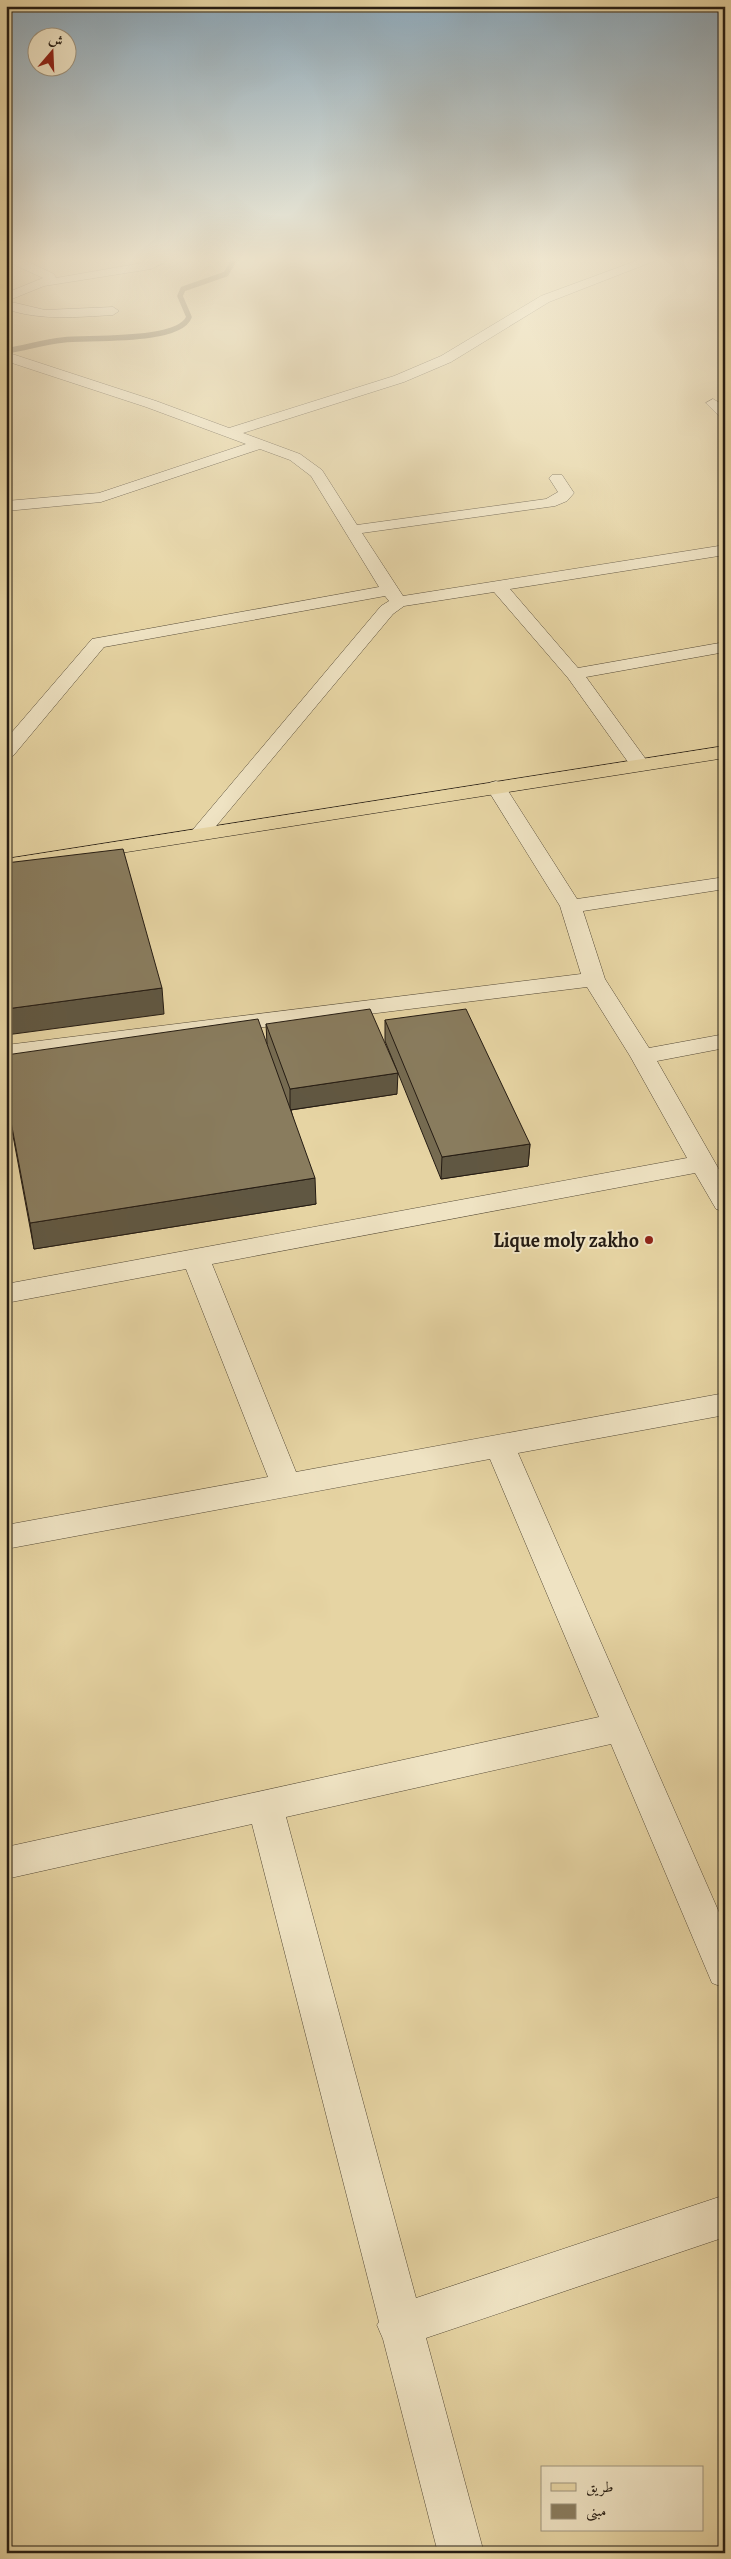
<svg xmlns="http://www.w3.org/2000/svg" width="731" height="2559" font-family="Alegreya,Amiri,serif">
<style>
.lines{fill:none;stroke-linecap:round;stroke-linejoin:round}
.stream{stroke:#71654c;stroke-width:5.5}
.minor-casing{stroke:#554a37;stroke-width:1}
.major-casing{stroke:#251c13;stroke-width:1}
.minor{fill:#efe3c3;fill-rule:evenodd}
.major{fill:#e6d4a3;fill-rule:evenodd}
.wall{fill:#766b51;stroke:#251c13}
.shaded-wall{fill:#605742;stroke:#251c13}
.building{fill:#897c5e;stroke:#251c13}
.poi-dot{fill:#8f2418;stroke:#efe3c3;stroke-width:2}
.labels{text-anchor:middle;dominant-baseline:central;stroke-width:4;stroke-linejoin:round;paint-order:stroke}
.poi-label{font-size:20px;font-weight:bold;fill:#251c13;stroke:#efe3c3;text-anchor:end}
</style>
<rect width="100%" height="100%" fill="#e6d4a3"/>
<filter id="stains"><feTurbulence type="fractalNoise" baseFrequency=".004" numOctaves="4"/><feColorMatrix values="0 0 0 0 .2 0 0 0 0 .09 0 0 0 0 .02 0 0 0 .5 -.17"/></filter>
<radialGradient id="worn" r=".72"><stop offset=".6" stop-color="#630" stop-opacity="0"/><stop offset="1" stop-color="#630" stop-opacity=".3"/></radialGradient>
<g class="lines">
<path class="stream" d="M6,351C25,348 44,342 63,340C88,337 179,343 189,317L180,296L183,289L226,274L235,258"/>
<g class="minor-casing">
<path id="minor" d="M6,258H20L54,274L56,278L148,262L152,258H164L165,262L151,269L44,286L7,301L45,310L113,307L119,311L113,315C77,317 41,321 6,309V293L43,278L6,261Z
M644,258H662L549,302L451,362L404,382L243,433L300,454L322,470L357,525L546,499L558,492L549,478L552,475H562L574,493L567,501L555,506L362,533L403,596L725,545V555L510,589L578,668L725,642V652L586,677L650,765L647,769H633L568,678L494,592L404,606L393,614L207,837L200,839L193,837L190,833L381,606L389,601L385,596L104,647L13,756L6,758V739L92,639L379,587L311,476L290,460L260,449L101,502L6,511V501L99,493L246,444L146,407L6,361V352L156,401L229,428L394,376L441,356L541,296Z
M713,399L725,406V418L720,417L706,403Z
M496,781L503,783L577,899L725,877V889L583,911L605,979L649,1048L725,1034V1048L657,1061L725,1180V1212L716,1209L695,1173L212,1264L296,1472L725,1393V1415L518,1453L725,1926V1988L712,1983L611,1744L286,1817L416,2298L725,2195V2237L426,2338L484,2553H438L383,2339L377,2325L379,2322L252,1824L6,1879V1847L599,1717L490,1459L6,1549V1525L268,1477L186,1269L6,1303V1284L687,1158L630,1056L587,987L6,1059V1045L581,974L560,906L486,787L489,783Z"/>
</g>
<g class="major-casing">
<path id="major" d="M725,746V758L6,871V859Z"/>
</g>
<use href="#minor" class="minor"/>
<use href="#major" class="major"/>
</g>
<path class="wall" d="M385,1020L530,1144L528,1166L441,1179L385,1041Z
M266,1024L397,1094L291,1110L316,1204L34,1249L6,1098V1055L267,1044Z"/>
<path class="shaded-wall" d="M162,988L164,1014L6,1035V1009Z
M398,1073L397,1094L290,1110V1089Z
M530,1144L528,1166L441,1179L442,1157Z
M315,1178L316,1204L34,1249L30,1223Z"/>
<path class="building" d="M123,849L162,988L6,1009V863Z
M370,1009L398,1073L290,1089L266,1024Z
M466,1009L530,1144L442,1157L385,1020Z
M258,1019L315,1178L30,1223L6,1095V1055Z"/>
<linearGradient id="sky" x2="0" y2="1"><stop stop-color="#8da8b9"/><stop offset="0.42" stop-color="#f4ecd6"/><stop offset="1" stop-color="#f4ecd6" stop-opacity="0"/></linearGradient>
<rect width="731" height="617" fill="url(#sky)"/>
<circle class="poi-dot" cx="649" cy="1240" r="5"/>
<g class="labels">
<g class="poi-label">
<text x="639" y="1240">Lique moly zakho</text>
</g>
</g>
<rect width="731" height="2559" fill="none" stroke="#e6d4a3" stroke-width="25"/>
<rect x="8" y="8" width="716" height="2544" fill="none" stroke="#251c13" stroke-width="2.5"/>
<rect x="12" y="12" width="706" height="2534" fill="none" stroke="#251c13"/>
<rect x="541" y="2466" width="162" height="65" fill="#efe3c3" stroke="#9e937d"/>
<rect x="551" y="2483" width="25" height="8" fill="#e6d4a3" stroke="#9e937d"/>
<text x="586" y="2492" font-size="15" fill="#251c13">طريق</text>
<rect x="551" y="2504" width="25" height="15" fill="#897c5e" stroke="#9e937d"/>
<text x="586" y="2516" font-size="15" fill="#251c13">مبنى</text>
<g transform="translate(52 52) rotate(19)"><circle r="24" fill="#efe3c3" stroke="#9e937d"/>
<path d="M0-4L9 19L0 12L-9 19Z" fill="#8f2418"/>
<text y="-8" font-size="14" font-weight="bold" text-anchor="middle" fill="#251c13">ش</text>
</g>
<rect width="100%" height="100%" filter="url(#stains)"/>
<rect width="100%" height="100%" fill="url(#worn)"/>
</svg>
